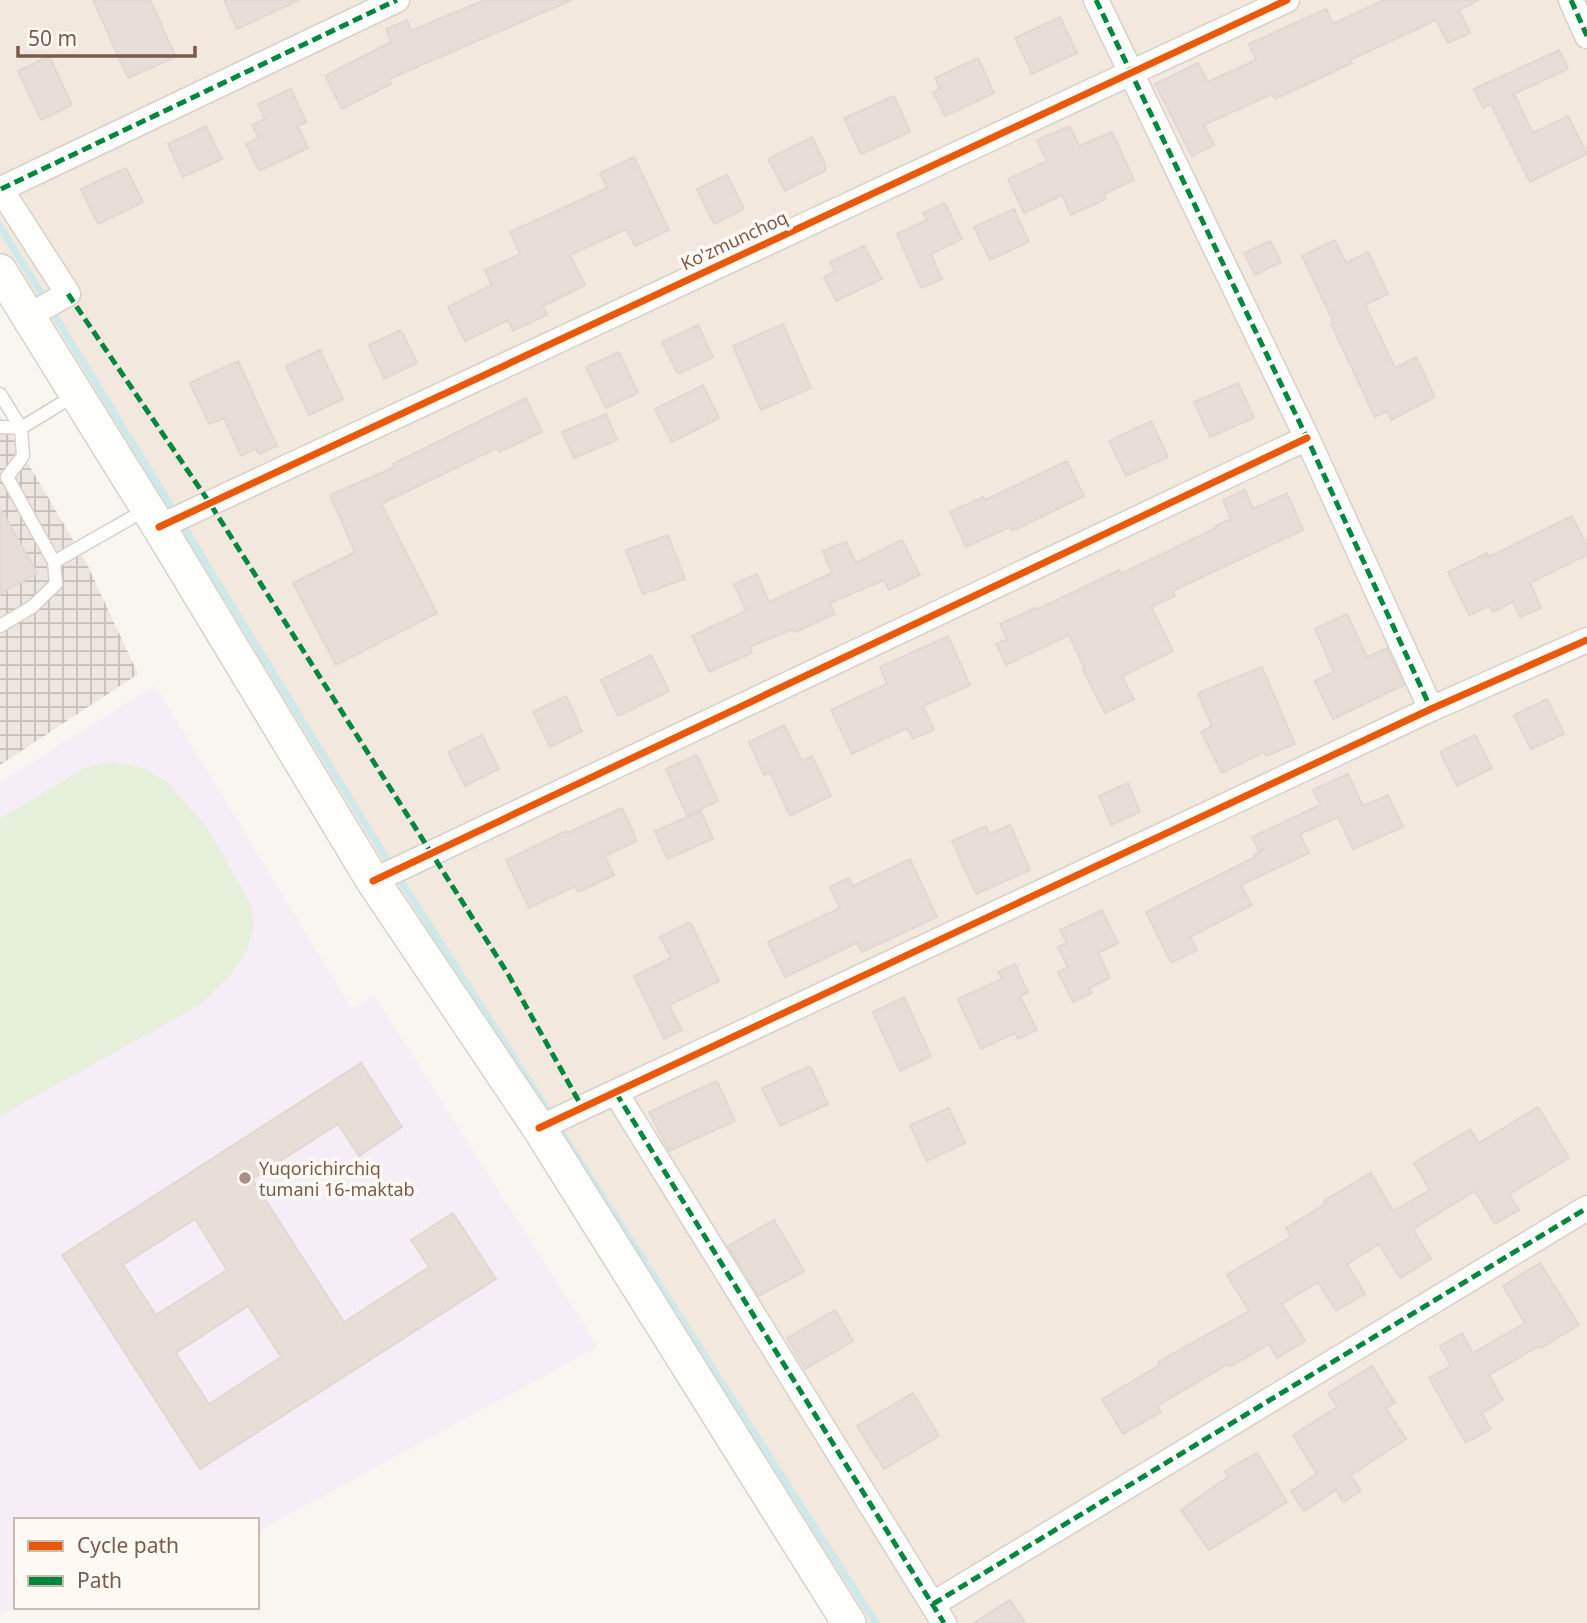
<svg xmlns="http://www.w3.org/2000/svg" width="1587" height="1623" font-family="'Noto Sans',sans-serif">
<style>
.residential{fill:#f2e8de}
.industrial{fill:url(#industrial-grid)}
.education{fill:#f6eef6}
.pitch{fill:#e7f0db}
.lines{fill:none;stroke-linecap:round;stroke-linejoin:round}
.stream{stroke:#d0e8ea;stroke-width:7}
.building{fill:#e6ded7;stroke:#e2d8d2;stroke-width:2;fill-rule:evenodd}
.service-casing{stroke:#d7d1cb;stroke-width:15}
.minor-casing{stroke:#d7d1cb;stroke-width:27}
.secondary-casing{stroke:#d9d2cb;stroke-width:36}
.service{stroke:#fefefd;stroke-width:12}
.minor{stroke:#fefefd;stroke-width:24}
.secondary{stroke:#fefefd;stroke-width:33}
.quiet{stroke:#00873e;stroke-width:5;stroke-dasharray:10 5;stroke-linecap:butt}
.cycleway-casing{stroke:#fffaf3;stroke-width:11}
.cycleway{stroke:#e8590c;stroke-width:7}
.poi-dot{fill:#a69286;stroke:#fffaf3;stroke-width:2.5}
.labels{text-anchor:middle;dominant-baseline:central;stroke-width:7;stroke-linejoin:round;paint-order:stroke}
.street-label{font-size:18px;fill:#7a5c4d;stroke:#fffaf3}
.poi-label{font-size:18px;fill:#7a5c4d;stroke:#fffaf3;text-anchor:start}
</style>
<defs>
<pattern id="industrial-grid" width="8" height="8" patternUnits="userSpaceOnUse" patternTransform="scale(1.75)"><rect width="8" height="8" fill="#ede5e0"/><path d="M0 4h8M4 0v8" fill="none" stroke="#c5bdb8"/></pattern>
</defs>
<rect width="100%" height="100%" fill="#f9f5f0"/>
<path class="residential" d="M0,0H1587V1623H865L0,258Z"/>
<path class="industrial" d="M0,416L86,562L138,674L0,765Z"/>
<path class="education" d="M155,685L352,1009L374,995L598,1347L257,1532V1520H16V1606L0,1616V782Z"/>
<path class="pitch" d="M114,762L143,768L166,781L205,825L251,904L254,926L247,950L230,976L200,1005L0,1116V819L84,768Z"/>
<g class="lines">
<path class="stream" d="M0,226L388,861L876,1623"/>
</g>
<path class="building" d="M93,0H150L176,57L128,78Z
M224,0H299L237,29Z
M484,0H572L389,79L391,84L342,109L325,76L391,42L386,29L407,20L411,31Z
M1384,0H1479L1459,10L1470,33L1448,43L1436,20L1350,60L1352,63L1275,99L1272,94L1204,125L1214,145L1192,156L1155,84L1198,63L1208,82L1256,60L1249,44L1326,9L1333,24Z
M1060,17L1077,53L1032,74L1015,38Z
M1559,50L1568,69L1514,94L1533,133L1568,116L1587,154L1530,182L1491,104L1483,108L1474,89Z
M49,56L72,105L41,120L18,71Z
M978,58L994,93L945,116L933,92L940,89L935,78Z
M291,89L306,122L298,126L308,148L259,171L246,144L259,138L252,125L265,119L258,104Z
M894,96L910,132L861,154L844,118Z
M206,126L222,159L183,177L168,144Z
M1070,126L1079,146L1112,132L1134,180L1104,194L1106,199L1071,215L1062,195L1024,213L1008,179L1047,161L1037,140Z
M812,137L825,164V171L785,191L768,159Z
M634,157L669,230L635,246L626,229L570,255L585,285L543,306L547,315L513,331L508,320L465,341L448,307L492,285L485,270L520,254L510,232L607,188L600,173Z
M126,168L143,202L98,224L81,189Z
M727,175L744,209L714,224L697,189Z
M945,203L962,239L931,254L942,279L921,288L897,234L927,220L923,213Z
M1014,209L1029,242L990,260L974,227Z
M1335,240L1346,263L1368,252L1388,294L1365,305L1395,368L1416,357L1435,397L1391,420L1387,411L1375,417L1331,324L1334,323L1302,256Z
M1270,241L1281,262L1255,275L1244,253Z
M864,246L882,279L836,301L824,277L835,271L830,262Z
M783,324L811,388L761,410L733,346Z
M698,325L713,357L678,374L662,342Z
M401,330L417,363L384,379L369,345Z
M320,350L343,399L309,415L286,366Z
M619,352L638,393L606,408L586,367Z
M238,361L277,446L259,454L256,449L241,456L224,418L209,424L190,383Z
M1238,383L1254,418L1210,437L1194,402Z
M703,385L719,418L672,442L655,409Z
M526,398L542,432L499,452L497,448L381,504L437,613L336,665L293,583L355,552L330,495L395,467L393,464Z
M606,414L617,440L574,458L562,432Z
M1151,421L1168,457L1126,476L1109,441Z
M1067,461L1084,496L1012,531L1010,527L966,547L950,512L983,497L985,500Z
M1245,490L1253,509L1287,493L1303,530L1172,591L1175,596L1151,607L1173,651L1122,676L1134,699L1105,713L1083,670L1085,669L1069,635L1006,665L996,644L1007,639L1000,624L1035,608L1036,610L1119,570L1121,574L1216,528V526L1231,519L1223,500Z
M0,508L37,573L0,594Z
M1572,516L1587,546V555L1530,583L1541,608L1520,617L1513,602L1493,612L1489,606L1469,615L1448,572L1487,553L1489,557Z
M668,535L685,579L643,594L626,550Z
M902,540L920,575L889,590L884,580L830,603L835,614L795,632L793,629L750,647L752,653L709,672L692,636L746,611L734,584L757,574L769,602L832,573L823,551L846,541L856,563Z
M1347,614L1367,657L1387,648L1404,685L1333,719L1315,681L1334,672L1315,629Z
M948,636L970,685L923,706L934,730L913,739L907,728L852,754L831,710L887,684L880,667Z
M651,655L669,691L618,716L601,680Z
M1262,667L1295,744L1266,756L1264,752L1222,773L1201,732L1212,726L1198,693Z
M566,696L582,731L550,747L533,712Z
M1547,699L1564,734L1531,749L1514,715Z
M784,725L802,761L812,756L831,796L790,816L770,772L764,775L749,742Z
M482,735L499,769L465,786L448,752Z
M1475,735L1492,768L1457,786L1440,752Z
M697,755L718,801L687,816L666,769Z
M1348,774L1363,806L1388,795L1403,827L1353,849L1338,817L1300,834L1309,853L1241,885L1252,905L1190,937L1197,950L1171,963L1146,912L1255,857L1254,855L1265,849L1259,852L1252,837L1320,805L1313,790Z
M1128,783L1140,812L1111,825L1099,796Z
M622,808L637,841L605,856L614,875L578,892L575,886L529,908L506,860L566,831L567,833Z
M701,811L713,839L667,859L655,831Z
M1010,825L1030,870L976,894L952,841L986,826L989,834Z
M910,859L937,917L862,952L857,943L785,977L768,942L840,908L830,887L849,878L853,886Z
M1102,910L1118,943L1098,953L1110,978L1089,988L1092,993L1073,1002L1058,972L1068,967L1058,947L1067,943L1060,930Z
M690,922L719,981L669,1005L682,1030L664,1039L634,976L671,958L660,937Z
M1015,964L1028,992L1020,996L1037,1030L1018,1039L1015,1033L981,1049L958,999L1002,979L998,972Z
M904,997L931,1056L900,1071L873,1012Z
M361,1063L402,1127L359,1156L338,1124L252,1179L344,1322L429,1267L411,1240L453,1213L496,1279L200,1469L62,1255ZM195,1219L227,1270L156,1315L123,1265ZM248,1306L281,1357L209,1404L176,1353Z
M810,1066L828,1104L780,1126L762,1088Z
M717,1081L735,1121L669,1151L649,1112Z
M1538,1107L1569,1158L1509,1194L1519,1210L1495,1224L1475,1191L1413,1229L1431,1259L1400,1278L1379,1244L1347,1264L1365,1294L1336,1311L1318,1282L1282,1304L1305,1341L1277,1358L1269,1344L1230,1367L1228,1364L1157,1406L1161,1412L1123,1434L1102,1399L1160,1365L1158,1362L1249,1311L1227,1275L1291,1237L1286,1228L1325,1204L1324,1201L1371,1173L1393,1211L1430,1190L1414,1163L1470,1129L1479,1143Z
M949,1108L965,1143L927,1161L910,1125Z
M774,1220L804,1271L759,1296L728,1246Z
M1540,1263L1579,1325L1541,1348L1539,1346L1489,1375L1503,1400L1482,1413L1491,1429L1466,1443L1429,1378L1451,1366L1440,1346L1462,1333L1473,1353L1525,1323L1503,1286Z
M835,1310L853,1341L805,1369L787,1338Z
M1372,1366L1395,1403L1386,1408L1406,1439L1351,1475L1361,1491L1343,1502L1336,1490L1304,1511L1291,1491L1317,1474L1293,1435L1337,1407L1328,1393Z
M913,1393L939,1436L884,1469L857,1426Z
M1257,1453L1287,1502L1209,1550L1181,1510L1228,1477L1225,1471Z
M1010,1600L1025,1623H974Z"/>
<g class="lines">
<g class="service-casing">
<path id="service" d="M0,394L21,428L62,403
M0,427L21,428L23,456L7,477L54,562L131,518
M0,626L32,607L56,584L54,562"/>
</g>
<g class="minor-casing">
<path id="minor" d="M1096,0L1307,438L1431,709
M1571,0L1587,36
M0,188L68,294L28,316
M1,189L397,0
M159,527L1287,0
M373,881L1307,438
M616,1093L944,1623
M539,1128L1431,709L1587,640
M933,1604L1587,1208"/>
</g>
<g class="secondary-casing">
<path id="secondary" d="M0,271L159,527L373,881L539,1128L849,1623"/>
</g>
<use href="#service" class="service"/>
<use href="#minor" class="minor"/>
<use href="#secondary" class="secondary"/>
<path class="quiet" d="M1096,0L1307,438L1431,709
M1571,0L1587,36
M1,189L397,0
M68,294L209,502L508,974L582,1107
M616,1093L944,1623
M933,1604L1587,1208"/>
<g class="cycleway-casing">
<path id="cycleway" d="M159,527L1287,0
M373,881L1307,438
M539,1128L1431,709L1587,640"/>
</g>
<use href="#cycleway" class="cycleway"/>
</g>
<circle class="poi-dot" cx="245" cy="1178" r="7"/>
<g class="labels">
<g class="street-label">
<text transform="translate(734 240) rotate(-25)">Ko'zmunchoq</text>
</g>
<g class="poi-label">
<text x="259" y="1168">Yuqorichirchiq<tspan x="259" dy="21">tumani 16-maktab</tspan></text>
</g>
</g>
<rect x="14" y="1518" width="245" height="91" fill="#fffaf3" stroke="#cabbb1" stroke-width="2"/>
<rect x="28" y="1541" width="35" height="10" fill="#e8590c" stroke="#cabbb1" stroke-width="2"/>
<text x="77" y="1553" font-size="21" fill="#7a5c4d">Cycle path</text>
<rect x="28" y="1576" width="35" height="10" fill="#00873e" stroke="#cabbb1" stroke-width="2"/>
<text x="77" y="1588" font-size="21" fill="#7a5c4d">Path</text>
<path d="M18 46v10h177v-10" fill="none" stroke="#7a5c4d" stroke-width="3.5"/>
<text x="28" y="46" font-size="21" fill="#7a5c4d" stroke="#fffaf3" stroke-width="5" paint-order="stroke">50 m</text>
</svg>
